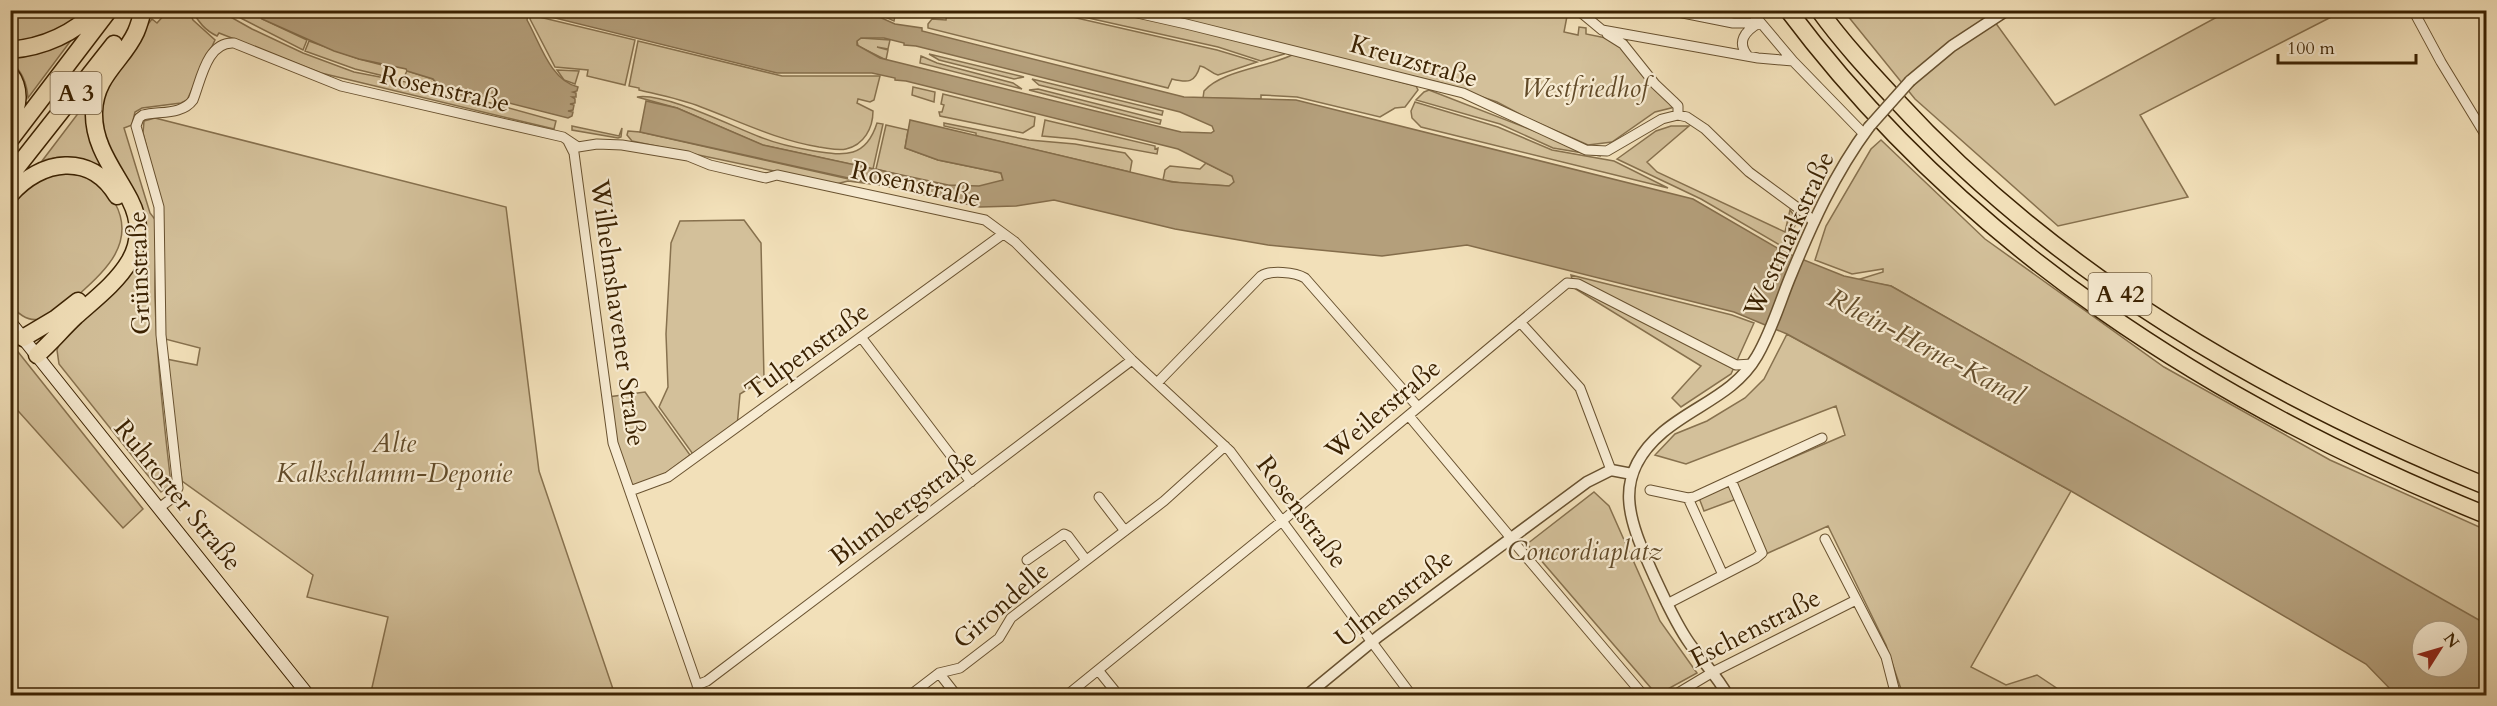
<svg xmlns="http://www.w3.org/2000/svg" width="2497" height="706" font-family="Cardo,serif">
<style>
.green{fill:#d3c09a;stroke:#87714e;stroke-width:1.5}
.water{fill:#b49f7b;stroke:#846d4b;stroke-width:1.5;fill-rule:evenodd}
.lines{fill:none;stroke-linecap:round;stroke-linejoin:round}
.minor-casing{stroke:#695230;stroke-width:11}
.tertiary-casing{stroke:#695230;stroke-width:13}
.secondary-casing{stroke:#3b2202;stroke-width:14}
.motorway-casing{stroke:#3b2202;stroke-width:19}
.minor{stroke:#f7ebd2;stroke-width:9}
.tertiary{stroke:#f7ebd2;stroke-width:10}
.secondary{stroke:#f7ebd2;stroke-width:12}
.motorway{stroke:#f2e0b9;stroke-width:16}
.tertiary-bridge-casing{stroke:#695230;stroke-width:13;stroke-linecap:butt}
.tertiary-bridge{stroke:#f7ebd2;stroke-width:10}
.labels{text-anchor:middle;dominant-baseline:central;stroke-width:4.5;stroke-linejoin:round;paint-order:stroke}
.shield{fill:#f7ebd2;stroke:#735e40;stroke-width:1.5}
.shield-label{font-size:24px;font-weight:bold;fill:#3b2202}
.street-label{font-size:26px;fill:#3b2202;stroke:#f7ebd2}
.park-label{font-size:26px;font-style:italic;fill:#614a28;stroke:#f7ebd2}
.water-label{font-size:27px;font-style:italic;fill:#654e2c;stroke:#f7ebd2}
</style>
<rect width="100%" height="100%" fill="#f2e0b9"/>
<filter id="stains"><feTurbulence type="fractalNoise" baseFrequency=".00333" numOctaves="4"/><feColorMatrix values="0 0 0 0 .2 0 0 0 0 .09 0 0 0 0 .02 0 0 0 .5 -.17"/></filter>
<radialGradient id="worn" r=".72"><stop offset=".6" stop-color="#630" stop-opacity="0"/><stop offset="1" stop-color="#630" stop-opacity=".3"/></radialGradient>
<path class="green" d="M1857,10L1987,11L2055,105L2228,11H2343L2140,115L2188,197L2058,226L1915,99L1847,15Z
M10,11H92L72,26L11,45Z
M168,11H189L193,20L215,40L187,100L181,103L142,108L135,112L132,125L124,128L150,213L157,222C157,248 154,274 155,300C157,362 164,423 171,484L161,492L59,364L57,350L60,342L141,240L102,125V111L103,95L128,50L152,19L157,23Z
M193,11H220L252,29L303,53L354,72L432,87V89H440L556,121L554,129L321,73L219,33L217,36C206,31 197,21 193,11Z
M227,11H256L262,19L307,40L303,50Z
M872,11H896L894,21Z
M942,11H1046L1217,50L1257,62L1218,75C1210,73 1207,67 1200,66C1195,83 1188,83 1172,79L1168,88L928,28V24L932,19L946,20L947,12Z
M1057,11H1112L1280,49L1284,54L1261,61L1218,47Z
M1141,11H1568L1564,32L1578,35L1579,27L1586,28V34L1606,38L1618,44L1675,107L1655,112L1612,142L1588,145L1529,119L1497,102L1441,83Z
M531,15L635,40L625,85L587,76L588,70L555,67L530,19Z
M861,38L890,40L888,49L877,47L888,50L886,60L858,46L857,41Z
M72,39L28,98C27,83 22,71 11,62L10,55L63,44Z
M309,41L359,59L386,66L384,76L355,69L305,51Z
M638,41L782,76H880L874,100L870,102L858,99L857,103L873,111C873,128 864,145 846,149C838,151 828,148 819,147C777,140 741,122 701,107C681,99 660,95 639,90V88L629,86Z
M929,54L1024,77L1014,79L939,60Z
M1294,54L1416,86L1418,90L1405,107L1395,108L1380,117L1297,97L1261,95V99L1203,98L1204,91C1222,70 1270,67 1294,54Z
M921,56L937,63L1013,83L1022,89L920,63Z
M557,70L579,71L575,84L564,80Z
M407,71L433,79L438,85L403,79Z
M1032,79L1163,111L1162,115L1039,85Z
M913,87L935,92L934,102L912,95Z
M1038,89L1161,120L1160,124L1029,90Z
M1429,90L1596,155L1601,156L1553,148L1500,124L1416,100L1424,92Z
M943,94L1035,117L1034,126L1023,133L940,116L939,112H942L944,105L941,104Z
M92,95L106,172C89,157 64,153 42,161Z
M637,97C664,92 733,127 760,137C777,144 796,148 814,151C845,156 866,158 877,123L883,124L873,169L762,145L677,108Z
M1415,102L1498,127L1552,150L1614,161L1668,188L1421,127L1412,118L1411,111Z
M155,118L506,207L539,471L615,695L387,696L371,692L388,617L307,597L313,575L182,481L166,359L197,365L200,348L165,339L163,211L143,133L144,121Z
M1045,120L1155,146V149L1158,148L1157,154L1075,139L1042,136Z
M944,123L1029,140L1075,144L1125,153L1132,161L1130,172L976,136V133L944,126Z
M886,125L908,130L905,148L938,160L1001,173L1003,180C972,198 910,177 876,169Z
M572,126L619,136L622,128L621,137L618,138L572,130Z
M1671,126H1689L1647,162L1657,172L1785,232L1790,210L1796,218V223L1785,248L1701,199L1617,159L1656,131Z
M628,131L640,132L871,184L848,181L836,184L632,141L627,135Z
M1881,140L1985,239L2164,367L2330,460L2486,530V625L1891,286L1857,280L1883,272V269L1852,274L1815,260L1826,226L1871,149Z
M1206,163L1232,176L1234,180L1233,184L1229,186L1181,183L1163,180L1165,170L1170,166L1200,169Z
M53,172C82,175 99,174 115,203C136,242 106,271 78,295C68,303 52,316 40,319C28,322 15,313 11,302C8,296 11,285 11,279C11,253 11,227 11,201L18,194Z
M744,220L761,243L764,379L740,394L737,427L695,457L659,407L668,387L666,334L671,243L680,221Z
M1571,275L1732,315L1754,323L1731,374L1681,407L1672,398L1701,366L1574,288Z
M1787,334L2071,491L1971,667L2006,685L2037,675L2064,693L2063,695H1903L1886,645L1828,526L1766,554L1739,498L1704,511L1699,498L1845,435L1836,406L1686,464L1655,455L1675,434L1707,421L1745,398L1764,379Z
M11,343L143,509L123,528L11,403Z
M645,392L690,455L662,476L631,487L618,454L608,397Z
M1594,492L1609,506L1660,621L1697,673L1657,695L1527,544Z"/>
<path class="water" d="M256,11H866L895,24L922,28V31L1184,97L1296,100L1693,199L1784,252L1844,276L1891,286L2486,624V695H2396L2366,664L2071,491L1844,365L1787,334L1734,312L1467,245L1382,256L1268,245L1175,229L1054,200L1016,206L980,207L640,132L646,101L677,108L763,145L948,185L979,186L1003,180L1001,173L938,160L905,148L910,120L1172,182L1229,186L1234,182L1232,176L1178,149L906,81L895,80V78L872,73H777L531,12L528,15L527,20C540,43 550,80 578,87L577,91L573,92L576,93V97H572L575,99V103L570,104L574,105L573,110L568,111L573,112L572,116L568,118L438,85L433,79L407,71L406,69L359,59L334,51L262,19ZM861,38H884L904,43V45L916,46L1180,112L1212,126L1214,131L1211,133L1181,132L880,58L857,45V41ZM2422,631H2458V667H2422Z"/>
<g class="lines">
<g class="minor-casing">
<path id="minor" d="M1124,10L1186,24L1463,93L1586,150L1607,151L1662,119L1678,115L1687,117L1705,129L1749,172L1806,214L1814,222
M1578,10L1602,30L1758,58L1793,61
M1668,10L1733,23H1759
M1750,10L1793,61L1864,134
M2413,10L2441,62L2486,136
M1607,34L1623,44L1655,84L1673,101L1678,106V115
M1748,56C1736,42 1745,31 1759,23
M568,141L574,153L613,443L701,696
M1520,322L1580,388L1611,470
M861,337L971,482
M1157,383L1261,276C1270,270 1295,272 1305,278L1418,407
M1409,416L1511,538
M1650,490L1688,498L1694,497L1822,438
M630,491L668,477L1003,234
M1099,497L1125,531
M1688,498L1723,575
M159,508L171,499L178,488L161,335L159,207L136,126L139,118L143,115C160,111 182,115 193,100C201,80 207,41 234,43L341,86L563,137L578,147L597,144L622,145L688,156L710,165L766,178L777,175L985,220L1015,242L1132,360L1230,451L1412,696
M1825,539L1886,657L1896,696
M1517,546L1644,696
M1027,560L1064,534L1068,536L1086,560
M1667,604L1756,558L1762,553L1731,480
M1098,670L1119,696
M939,673L957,696
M697,685L707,681L1132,360
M909,696L939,673L960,668L999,638L1011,618L1164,501L1225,446
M1066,696L1282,521L1567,283L1578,284L1736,365L1752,364
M1673,696L1713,672L1856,600"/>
</g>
<g class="tertiary-casing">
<path id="tertiary" d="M1910,81L1952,46L2007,10
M1306,696L1379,636L1587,482L1611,470L1632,474
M1728,696C1718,677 1703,662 1690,644C1675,623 1665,599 1654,576C1630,522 1609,478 1663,432C1695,405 1735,394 1757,356C1771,332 1779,305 1789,280C1811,226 1834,174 1869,127"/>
</g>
<g class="secondary-casing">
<path id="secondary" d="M10,322L309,696"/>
</g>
<g class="motorway-casing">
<path id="motorway" d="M1788,10C1966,247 2214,405 2486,515
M1819,10C1842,42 1869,71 1896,100C2058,276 2266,396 2486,486
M10,50C44,47 73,34 97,10
M10,74C21,89 19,107 10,122
M10,140L109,10
M10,176L114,44
M10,195C41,159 91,152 117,196
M23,338L55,319L78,301
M37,355C51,343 62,329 76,316C111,285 157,253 130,200C115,171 93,146 94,112C95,75 123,61 136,32C139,25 141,18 143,10"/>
</g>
<use href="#minor" class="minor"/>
<use href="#tertiary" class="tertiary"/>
<use href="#secondary" class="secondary"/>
<use href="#motorway" class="motorway"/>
<g class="tertiary-bridge-casing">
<path id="tertiary-bridge" d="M1869,127L1910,81"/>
</g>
<use href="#tertiary-bridge" class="tertiary-bridge"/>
</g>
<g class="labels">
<g class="shield">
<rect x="50.5" y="72" width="51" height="42" rx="4.5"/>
<rect x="2088.5" y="273" width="63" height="42" rx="4.5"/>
</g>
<g class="shield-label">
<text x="76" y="93">A 3</text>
<text x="2120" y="294">A 42</text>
</g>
<g class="street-label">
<text transform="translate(1414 61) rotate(16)">Kreuzstraße</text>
<text transform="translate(445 89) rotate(13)">Rosenstraße</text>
<text transform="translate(916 184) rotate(13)">Rosenstraße</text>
<text transform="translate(1789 234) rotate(-65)">Westmarkstraße</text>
<text transform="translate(139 273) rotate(-92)">Grünstraße</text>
<text transform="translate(618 313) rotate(82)">Wilhelmshavener Straße</text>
<text transform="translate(807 351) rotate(-36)">Tulpenstraße</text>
<text transform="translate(1383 409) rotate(-40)">Weilerstraße</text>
<text transform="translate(178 495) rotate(51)">Ruhrorter Straße</text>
<text transform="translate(903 507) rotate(-37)">Blumbergstraße</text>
<text transform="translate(1302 512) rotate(53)">Rosenstraße</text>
<text transform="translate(1394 598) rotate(-38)">Ulmenstraße</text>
<text transform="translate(1001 605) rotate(-41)">Girondelle</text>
<text transform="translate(1755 628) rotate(-27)">Eschenstraße</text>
</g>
<g class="park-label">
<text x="1585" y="88">Westfriedhof</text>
<text x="394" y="443">Alte<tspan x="394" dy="30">Kalkschlamm-Deponie</tspan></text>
<text x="1585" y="551">Concordiaplatz</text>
</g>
<g class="water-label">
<text transform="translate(1926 347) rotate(28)">Rhein-Herne-Kanal</text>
</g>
</g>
<rect width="2497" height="706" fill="none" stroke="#f2e0b9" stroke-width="36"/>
<rect x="12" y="12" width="2473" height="682" fill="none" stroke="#3b2202" stroke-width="3"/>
<rect x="18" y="18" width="2461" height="670" fill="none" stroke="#3b2202" stroke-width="1.5"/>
<g transform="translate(2440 649) rotate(53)"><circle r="28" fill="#f7ebd2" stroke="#ac9b7f" stroke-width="1.5"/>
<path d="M0-4.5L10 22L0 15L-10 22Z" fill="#8f2418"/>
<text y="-9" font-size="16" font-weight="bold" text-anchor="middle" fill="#3b2202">N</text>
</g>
<path d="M2278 54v9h138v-9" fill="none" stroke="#3b2202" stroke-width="3"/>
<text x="2287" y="54" font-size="18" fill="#3b2202" stroke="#f7ebd2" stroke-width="4.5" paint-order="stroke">100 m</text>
<rect width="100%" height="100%" filter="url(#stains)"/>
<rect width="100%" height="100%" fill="url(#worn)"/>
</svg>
